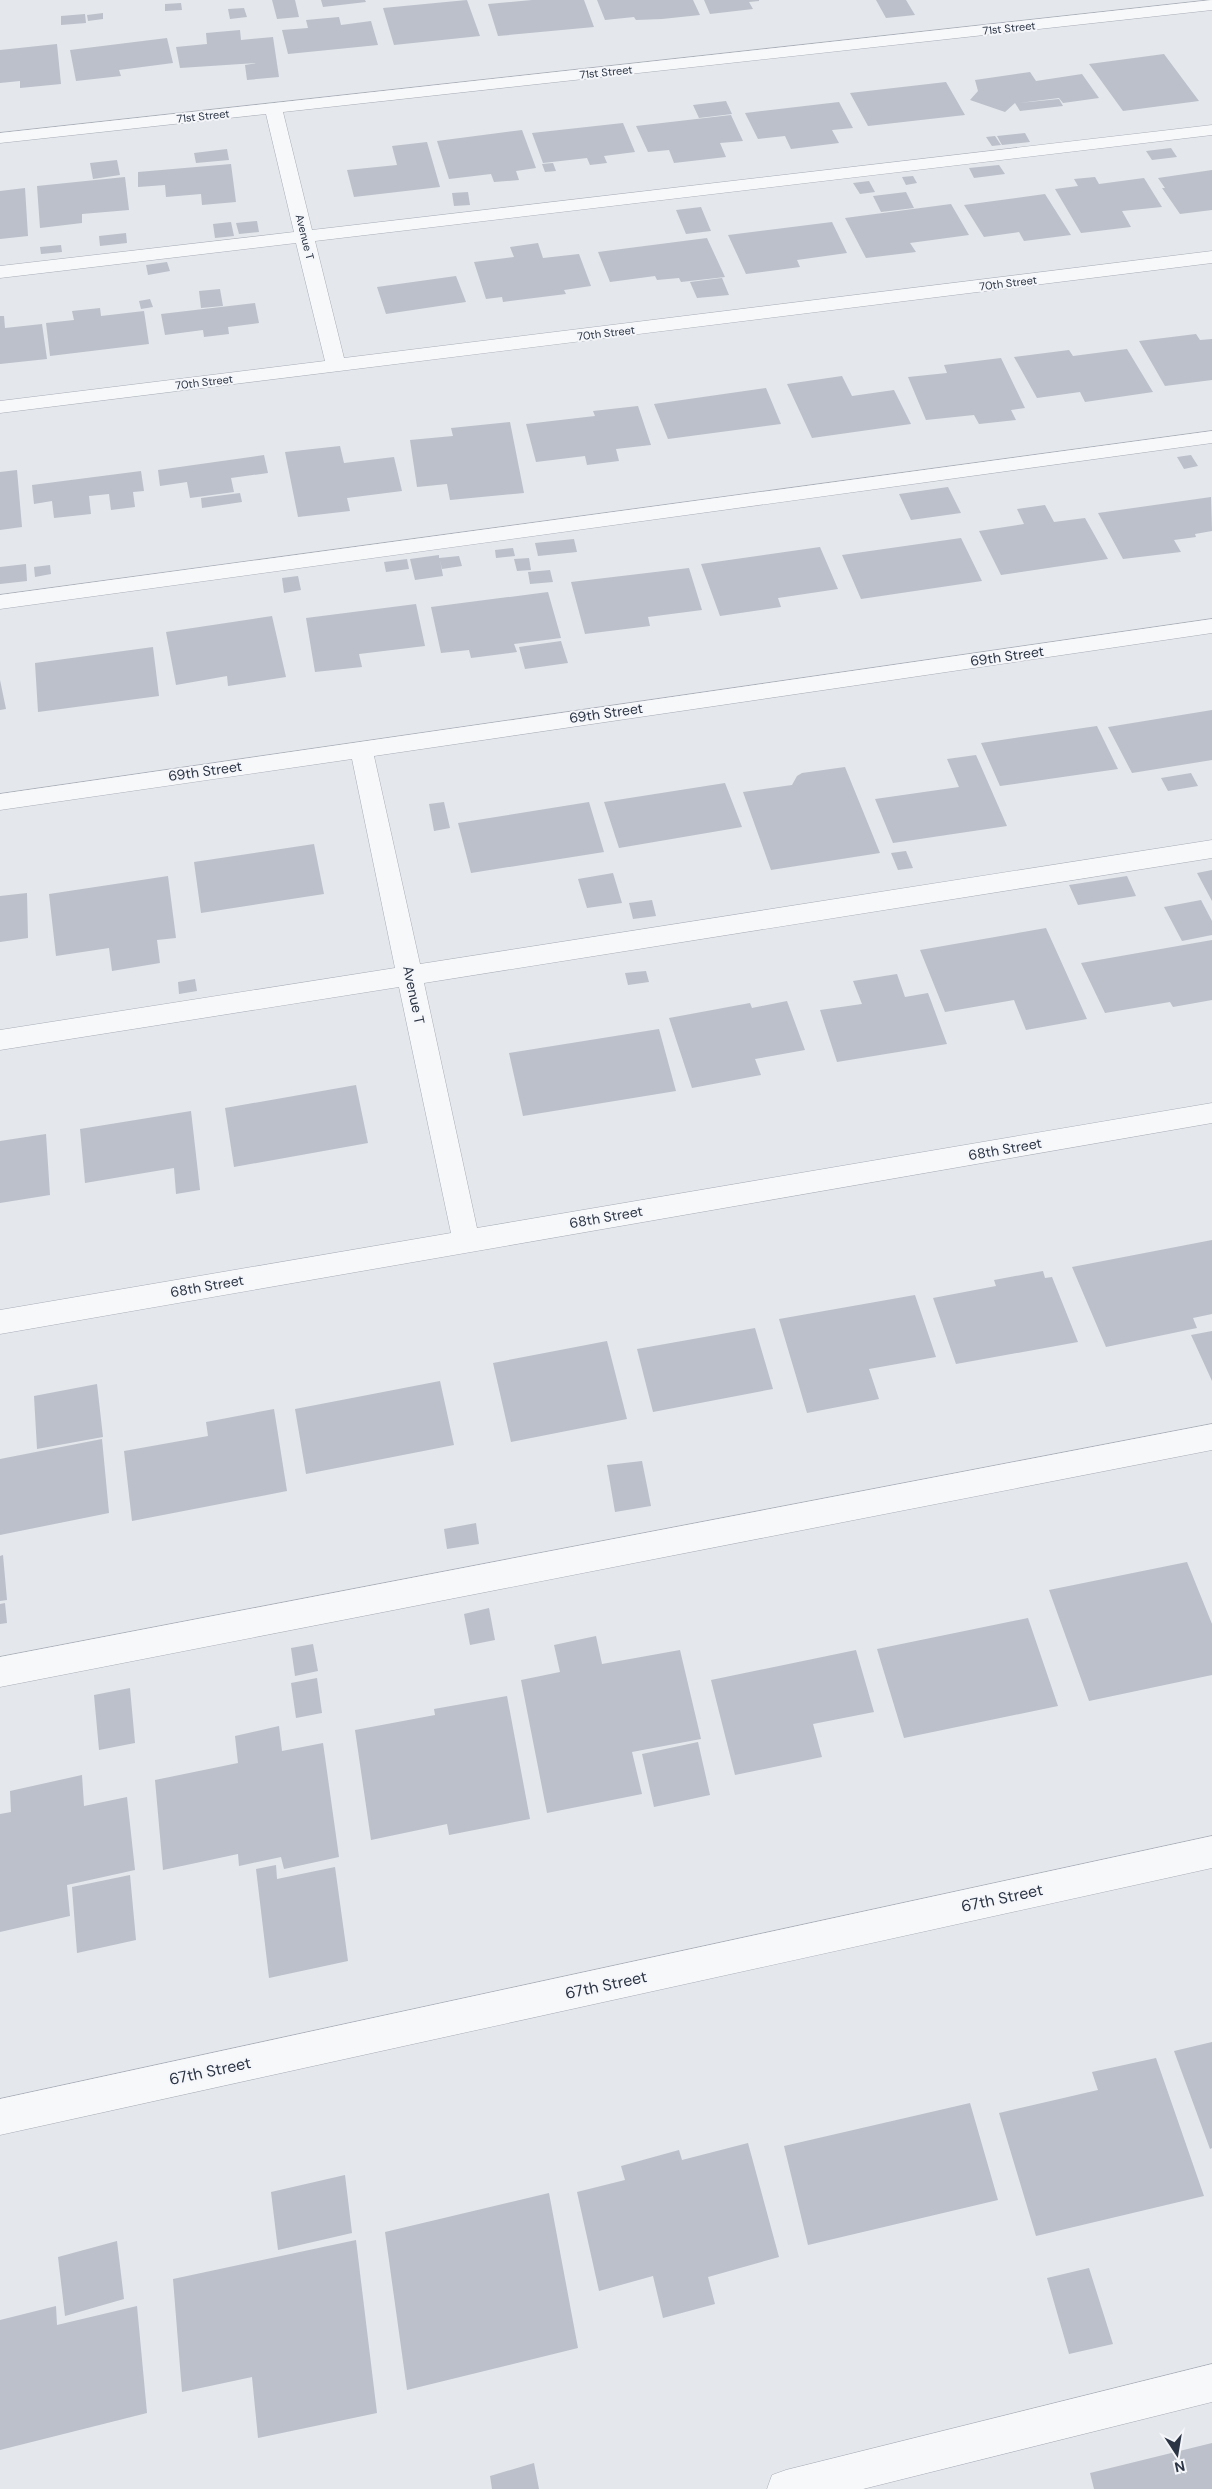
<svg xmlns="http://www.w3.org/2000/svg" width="1212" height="2489" font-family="'DM Sans',sans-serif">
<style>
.building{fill:#bbc0ca}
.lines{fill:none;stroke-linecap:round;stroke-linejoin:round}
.minor-casing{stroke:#a9aeb7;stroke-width:1}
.minor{fill:#f7f8fa;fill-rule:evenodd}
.labels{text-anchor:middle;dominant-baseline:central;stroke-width:4;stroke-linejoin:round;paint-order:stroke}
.far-street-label{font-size:11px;fill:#2b3445;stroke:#f4f6f9}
.street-label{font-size:14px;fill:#2b3445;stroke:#f4f6f9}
.near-street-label{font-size:16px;fill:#2b3445;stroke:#f4f6f9}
</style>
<rect width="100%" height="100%" fill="#e4e7ec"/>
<path class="building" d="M272,0H295L299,17L277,19Z
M321,0H365L366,2L323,7Z
M467,0L480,36L394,45L383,8Z
M532,0H584L594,27L498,36L488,4Z
M597,0H693L700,15L662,19L636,20L634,17L605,20Z
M704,0H759V1L749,2L753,9L710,14Z
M876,0H906L915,15L886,18Z
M181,3L182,10L165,11V4Z
M244,8L247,17L230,19L228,9Z
M103,13V19L88,21L87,15Z
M85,14L86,23L61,25V16Z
M339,17L341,25L371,21L378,45L288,54L282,30L308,28L306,20Z
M240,30L241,40L273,37L279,77L247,80L245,65L257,63L180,68L176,47L207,44L206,33Z
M167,38L173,63L119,70L121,76L76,81L70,50Z
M57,44L61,84L20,88V81L0,83V50Z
M1164,54L1199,101L1123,111L1089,64Z
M1030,72L1036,81L1082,74L1099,98L1063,103L1059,98L1019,103L1059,99L1063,106L1020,111L1015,103L1005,112L970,100L978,91L975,80Z
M946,82L965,115L868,126L850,93Z
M726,101L732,114L699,118L693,105Z
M839,102L853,128L832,130L839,143L791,149L785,136L758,139L745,113Z
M731,115L743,141L720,143L726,157L674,163L669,150L648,152L636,126Z
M623,123L635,152L604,156L607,163L590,165L587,158L543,163L532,133Z
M522,130L536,168L516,171L519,180L494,182L491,174L449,179L437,141Z
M1025,133L1030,142L1002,145L997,136Z
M995,136L1001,145L992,146L986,137Z
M427,142L440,187L354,197L347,170L397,165L392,146Z
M1171,148L1177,157L1152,160L1146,151Z
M227,149L229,160L196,163L194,153Z
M117,160L120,175L93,179L90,163Z
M553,163L556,171L545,172L542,164Z
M231,164L236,202L202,205L201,194L166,197L165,185L138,187V172Z
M999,165L1005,174L974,178L969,168Z
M1212,170V210L1180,214L1162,188H1165L1158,178Z
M913,176L917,183L906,185L902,177Z
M125,177L129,210L82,214V223L40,228L37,186Z
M1095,177L1099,184L1144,178L1162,207L1122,211L1131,227L1081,233L1055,189L1078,186L1074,179Z
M869,181L875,192L860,194L853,183Z
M25,188L28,236L0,239V191Z
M468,192L470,205L454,206L452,193Z
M906,192L914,208L881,212L873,196Z
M1045,194L1071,235L1024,241L1019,232L984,237L964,205Z
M951,204L969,235L910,243L916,252L866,258L845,218Z
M701,207L711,231L686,234L676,210Z
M257,221L259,232L239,234L236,223Z
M231,222L234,236L215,238L213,224Z
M832,222L847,253L797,260L800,267L746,274L728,235Z
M126,233L127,243L100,246L99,236Z
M707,238L725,277L681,282L679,278L657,280L655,276L610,282L598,252Z
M538,243L543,258L579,254L591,286L564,290L566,294L503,302L502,297L486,299L474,262L514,257L510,247Z
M61,245L62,252L41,254L40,247Z
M167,262L170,271L148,275L146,265Z
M456,276L466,302L386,314L377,287Z
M722,278L729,295L697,298L690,282Z
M220,289L223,306L201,308L199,291Z
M150,299L153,307L141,309L139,301Z
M255,303L259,323L228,327L229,334L204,337L203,330L165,335L161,314Z
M100,308L101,316L144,311L149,344L50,356L46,323L74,320L72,311Z
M0,316H4L5,328L42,324L47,359L0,364Z
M1196,334L1200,340L1212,339V380L1165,386L1139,341Z
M1127,349L1153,392L1085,402L1080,392L1037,398L1014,357L1069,350L1073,356Z
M1001,358L1025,408L1011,410L1016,420L979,424L974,415L926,420L908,377L947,373L944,365Z
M842,376L852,396L894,390L911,424L812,438L787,384Z
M766,388L781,424L668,439L654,404Z
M638,406L651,445L616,449L619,461L587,465L585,456L536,462L526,424L595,416L593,411Z
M510,422L524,493L450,500L447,484L417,487L410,440L453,436L451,428Z
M340,446L344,463L394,457L402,491L347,498L350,511L298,517L285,452Z
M264,455L268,473L231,478L234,492L190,498L187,482L160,486L158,470Z
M1191,455L1198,466L1184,469L1177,457Z
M17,470L22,527L0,530V472Z
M141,471L144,491L133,492L135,507L111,510L109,494L89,496L91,514L54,518L52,501L34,504L32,485Z
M948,487L961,513L911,520L899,494Z
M240,493L242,502L202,508L201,498Z
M1211,497L1212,531L1195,534L1196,537L1174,540L1181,552L1123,559L1098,513Z
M1045,505L1054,522L1085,518L1108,559L1001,575L979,531L1024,524L1017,509Z
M961,538L982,581L861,599L842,555Z
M574,539L577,552L538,556L535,543Z
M820,547L838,589L778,598L781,607L720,616L701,564Z
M513,548L515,556L496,558L495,550Z
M439,555V558L459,556L462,566L442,569L440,560L443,576L415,580L410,559Z
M529,558L531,570L517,571L514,559Z
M407,559L409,569L386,572L384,562Z
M26,564L27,581L0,584V567Z
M50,565L51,574L35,577L34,567Z
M689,568L702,610L648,617L650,626L585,634L571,582Z
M550,570L553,582L530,584L528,572Z
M298,576L301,590L284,593L282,578Z
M548,592L561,638L514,644L517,652L471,658L469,650L441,653L431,607Z
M416,604L425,646L359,654L362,667L315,672L306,618Z
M272,616L286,677L228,686L227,676L176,685L166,632Z
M561,641L568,663L525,669L519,647Z
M153,647L159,696L38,712L35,663Z
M0,680L6,709L0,710Z
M1212,710V760L1132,773L1108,727Z
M1097,726L1118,769L1000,786L981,743Z
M976,755L1007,826L893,843L875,799L959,787L947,759Z
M845,767L880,853L771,870L743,792L792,785L797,776L802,773Z
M1191,773L1198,786L1168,791L1161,778Z
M725,783L742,827L619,848L604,802Z
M444,802L450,828L434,831L429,804Z
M589,802L604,852L471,873L458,823Z
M314,844L324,894L201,913L194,862Z
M906,851L913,868L898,870L891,853Z
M1212,870V901L1197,873Z
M613,873L622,903L587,908L578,879Z
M168,876L176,938L157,940L160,963L112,971L109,948L56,956L49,894Z
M1127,876L1136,896L1078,905L1069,885Z
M27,893L28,938L0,942V896Z
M652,900L656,916L633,919L629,903Z
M1201,900L1212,921V935L1182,941L1164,907Z
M1046,928L1087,1019L1026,1030L1014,1000L945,1012L920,950Z
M1212,940V1000L1173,1007L1170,1002L1105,1013L1081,963Z
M646,971L649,982L628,985L625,973Z
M897,974L905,997L928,993L947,1044L837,1062L820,1010L862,1004L853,981Z
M195,979L197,991L179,994L178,982Z
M787,1001L805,1050L755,1059L761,1075L692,1088L669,1018L750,1003L752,1008Z
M659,1029L676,1091L523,1116L509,1053Z
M356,1085L368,1143L234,1167L225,1108Z
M191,1111L200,1190L176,1194L174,1168L85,1183L80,1129Z
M46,1134L50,1195L0,1203V1141Z
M1212,1240V1314L1193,1318L1197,1328L1106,1347L1072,1267Z
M1043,1271L1045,1278L1052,1277L1078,1342L956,1364L933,1298L996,1286L994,1280Z
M915,1295L936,1357L869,1369L879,1399L807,1413L779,1319Z
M755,1328L773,1389L653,1412L637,1349Z
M1212,1331V1381L1191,1335Z
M607,1341L627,1419L511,1442L493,1363Z
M440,1381L454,1445L306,1474L295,1409Z
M97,1384L103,1437L37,1449L34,1396Z
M274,1409L287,1491L132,1521L124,1451L208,1436L206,1422Z
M102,1439L109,1513L0,1535V1459Z
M642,1461L651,1506L615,1512L607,1465Z
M476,1523L479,1544L447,1549L444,1529Z
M3,1555L7,1600L0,1601V1556Z
M1187,1562L1212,1624V1675L1089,1701L1049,1590Z
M5,1603L7,1623L0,1624V1604Z
M489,1608L495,1640L470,1645L464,1614Z
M1028,1618L1058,1706L904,1738L877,1649Z
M596,1636L602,1664L680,1650L701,1739L632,1752L642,1794L547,1813L521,1680L560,1672L554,1645Z
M313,1644L318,1671L295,1676L291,1648Z
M856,1650L874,1712L813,1724L822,1757L735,1775L711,1680Z
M317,1678L322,1713L296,1718L291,1683Z
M130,1688L135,1743L99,1750L94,1695Z
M507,1696L530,1819L449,1835L447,1824L371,1840L355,1730L435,1715L434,1709Z
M279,1726L282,1751L323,1743L339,1857L284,1869L281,1857L239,1866L238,1854L163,1870L155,1780L238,1763L235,1736Z
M698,1742L710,1795L654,1807L642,1754Z
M82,1775L84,1806L127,1797L135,1870L67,1885L70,1916L0,1932V1814L11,1812L10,1791Z
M276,1865L277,1879L335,1867L348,1961L269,1978L256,1869Z
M130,1875L136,1940L77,1953L72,1887Z
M1212,2042V2148L1210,2149L1174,2051Z
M1156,2058L1204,2196L1036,2236L999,2113L1098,2090L1092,2072Z
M970,2103L998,2200L808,2245L784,2146Z
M748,2143L779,2257L708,2277L715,2304L663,2318L653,2276L599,2291L577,2192L625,2180L621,2166L679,2150L682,2160Z
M345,2175L352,2233L278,2250L271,2192Z
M549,2193L578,2348L407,2390L385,2232Z
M356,2240L377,2413L258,2438L252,2377L182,2392L173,2279Z
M117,2241L124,2299L65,2316L58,2257Z
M1089,2268L1113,2344L1069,2354L1047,2278Z
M56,2306L57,2325L137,2306L147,2413L0,2450V2320Z
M1212,2443V2489H1094L1090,2473Z
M534,2463L539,2489H492L490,2476Z"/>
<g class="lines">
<g class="minor-casing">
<path id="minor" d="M1212,0V10L283,112L312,230L1212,125V135L315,241L344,358L1212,251V263L0,413V401L325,361L296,243L0,278V266L294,232L266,114L0,143V133Z
M1212,431V443L0,609V595Z
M1212,619V633L374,756L420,964L1212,840V858L424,983L477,1228L1212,1103V1123L0,1334V1310L451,1233L399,987L0,1050V1030L395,968L352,759L0,810V794Z
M1212,1424V1450L0,1687V1657Z
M1212,1836V1868L0,2135V2099Z
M1212,2364V2402L863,2489H767L772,2475L786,2470Z"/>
</g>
<use href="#minor" class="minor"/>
</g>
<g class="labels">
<g class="far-street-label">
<text transform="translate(1009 28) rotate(-6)">71st Street</text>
<text transform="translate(606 72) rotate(-6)">71st Street</text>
<text transform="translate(203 116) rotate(-6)">71st Street</text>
<text transform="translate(305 237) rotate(76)">Avenue T</text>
<text transform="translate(1008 283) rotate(-7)">70th Street</text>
<text transform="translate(606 333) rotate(-7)">70th Street</text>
<text transform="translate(204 382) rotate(-7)">70th Street</text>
</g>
<g class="street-label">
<text transform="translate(1007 656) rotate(-8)">69th Street</text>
<text transform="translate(606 713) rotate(-8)">69th Street</text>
<text transform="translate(205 771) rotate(-8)">69th Street</text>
<text transform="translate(414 995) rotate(78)">Avenue T</text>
<text transform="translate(1005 1149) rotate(-10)">68th Street</text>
<text transform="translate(606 1217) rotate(-10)">68th Street</text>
<text transform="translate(207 1286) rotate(-10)">68th Street</text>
</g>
<g class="near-street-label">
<text transform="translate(1002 1898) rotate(-12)">67th Street</text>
<text transform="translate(606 1985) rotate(-12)">67th Street</text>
<text transform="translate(210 2071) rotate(-12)">67th Street</text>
</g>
</g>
<g transform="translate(1177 2454) rotate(168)" stroke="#f4f6f9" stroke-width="4" paint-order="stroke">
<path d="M0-4L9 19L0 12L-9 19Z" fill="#2b3445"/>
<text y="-8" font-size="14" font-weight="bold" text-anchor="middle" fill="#2b3445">N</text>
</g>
</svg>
